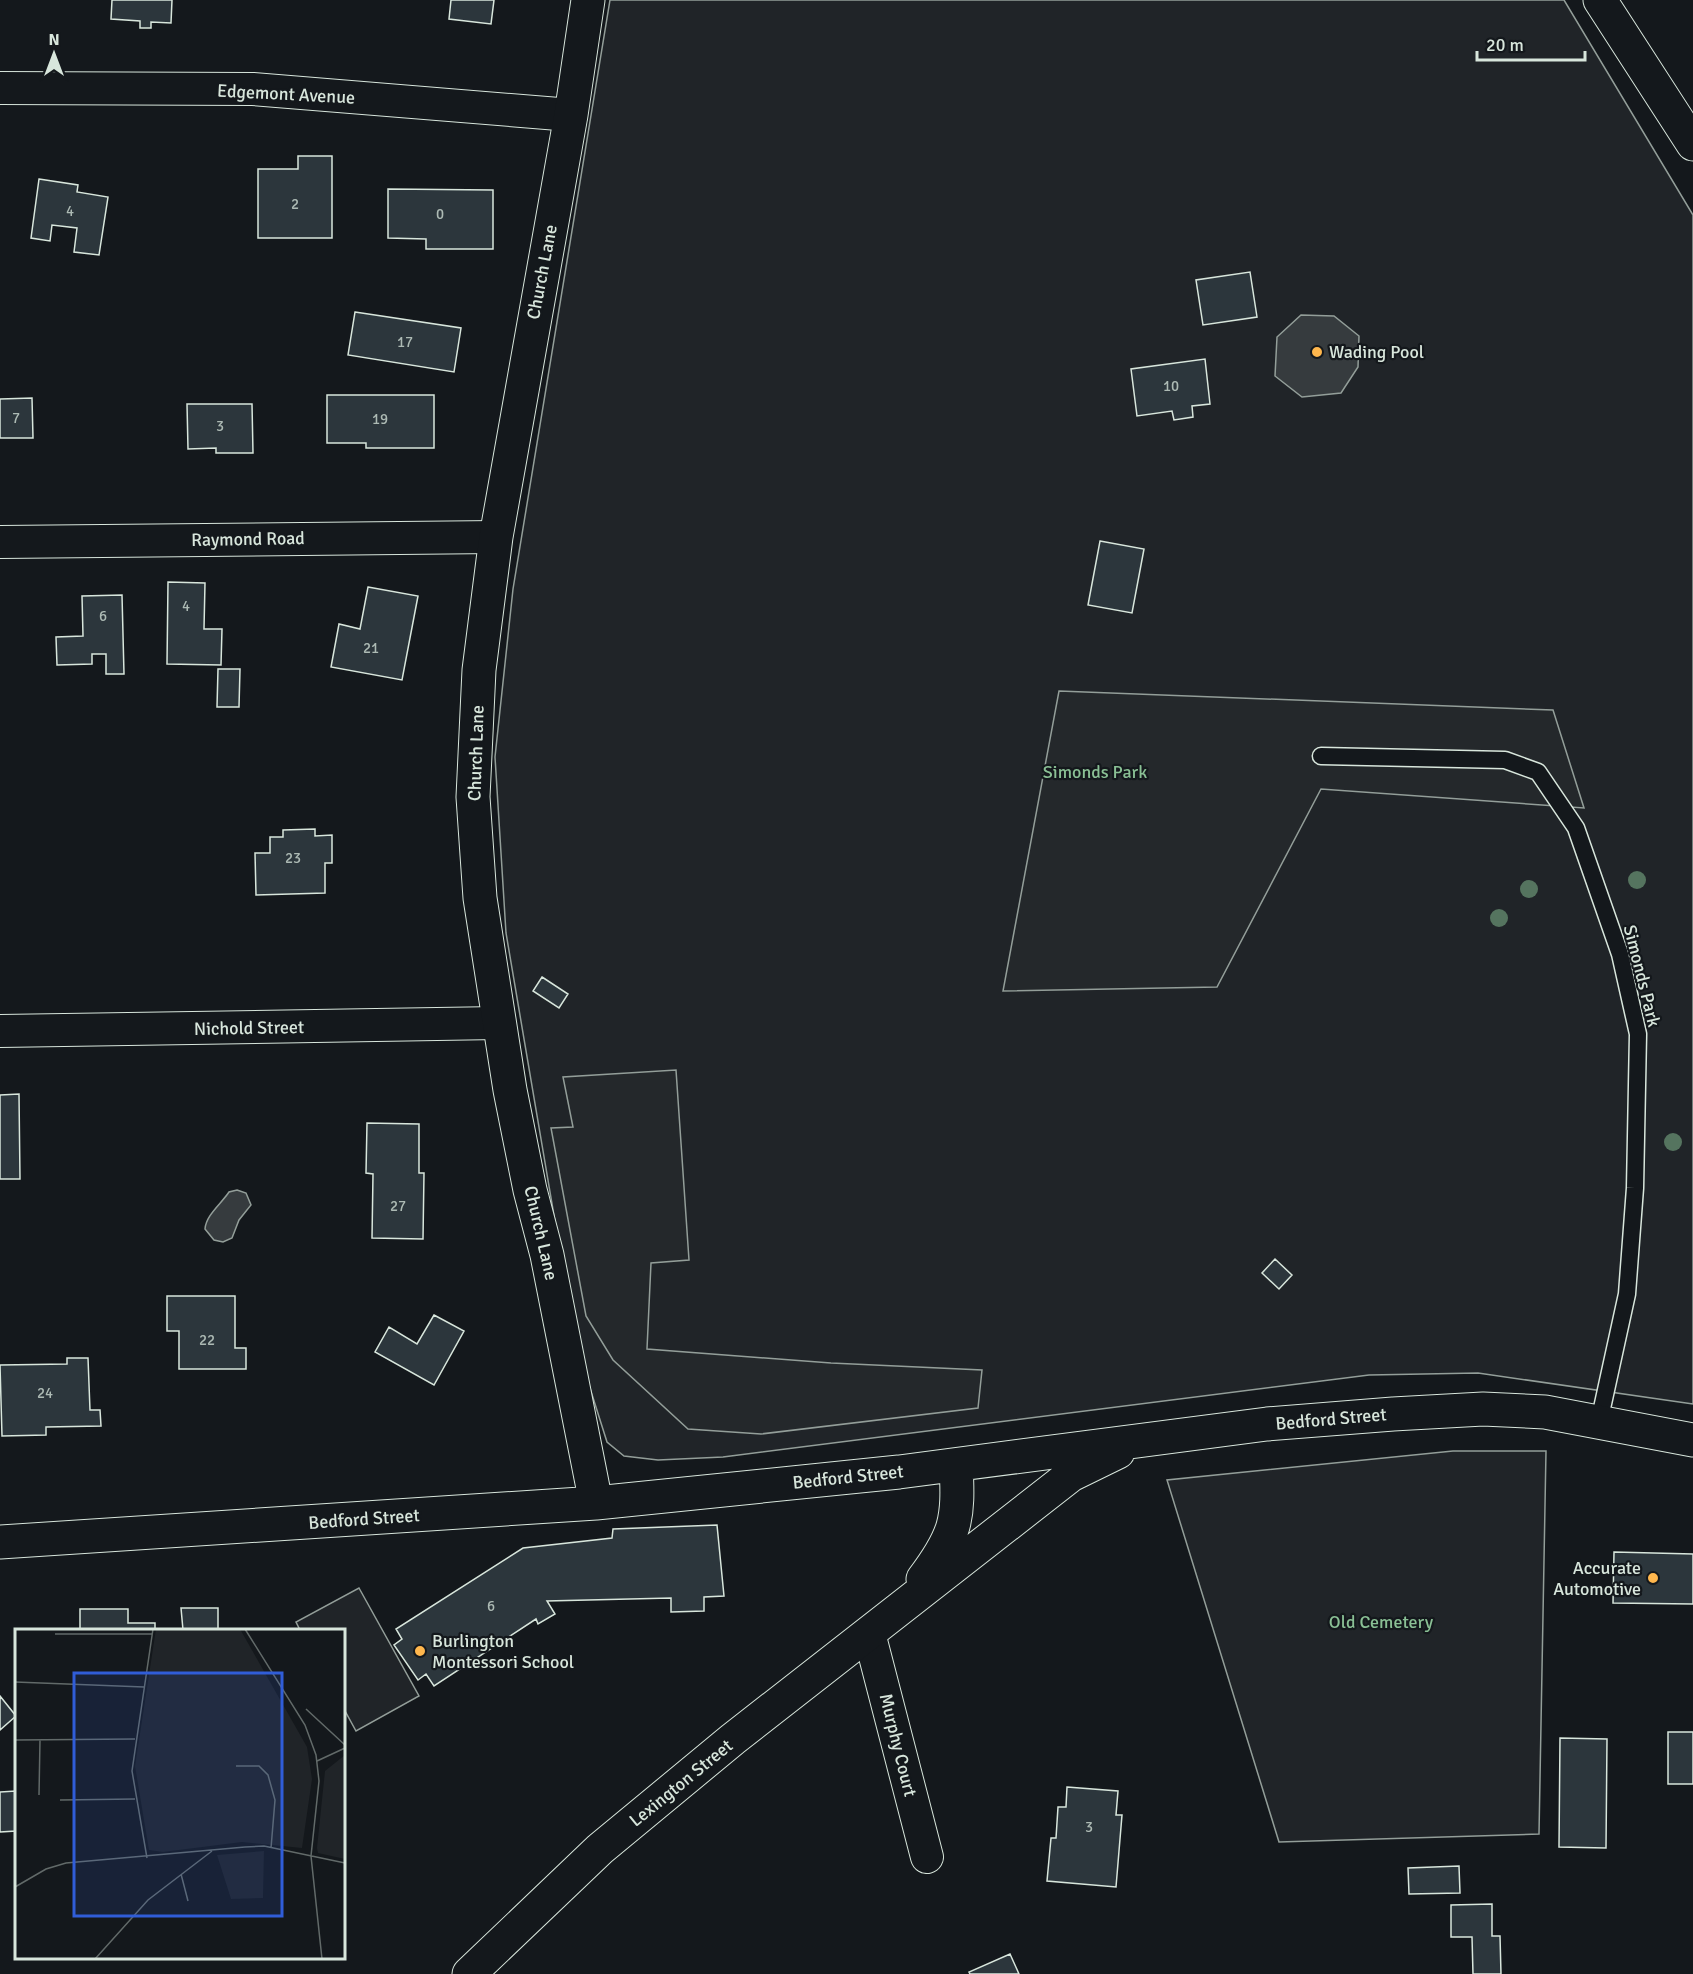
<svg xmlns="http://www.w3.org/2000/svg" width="1693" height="1974" viewBox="0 0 1693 1974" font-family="Signika,sans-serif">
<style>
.green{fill:#202428;stroke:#939e99;stroke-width:1.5}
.parking{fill:#24282b;stroke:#939e99;stroke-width:1.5}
.water{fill:#363b3e;stroke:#939e99;stroke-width:1.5}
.building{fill:#2c363c;stroke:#d8e6dc;stroke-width:1.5}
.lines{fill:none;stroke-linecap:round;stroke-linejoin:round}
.lane-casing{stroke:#d8e6dc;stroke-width:19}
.street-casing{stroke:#d8e6dc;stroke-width:34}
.secondary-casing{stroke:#d8e6dc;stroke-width:35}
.primary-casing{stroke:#d8e6dc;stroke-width:35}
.lane{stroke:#14181c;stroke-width:16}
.street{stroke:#14181c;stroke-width:32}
.secondary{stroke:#14181c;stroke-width:33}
.primary{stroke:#14181c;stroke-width:33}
.tree{fill:#55745f}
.poi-dot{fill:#ffb74d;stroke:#14181c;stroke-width:2}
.labels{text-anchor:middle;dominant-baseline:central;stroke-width:4.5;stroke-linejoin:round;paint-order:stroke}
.number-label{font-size:15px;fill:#adbab4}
.street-label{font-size:18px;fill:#d8e6dc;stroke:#14181c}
.poi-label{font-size:18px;fill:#d8e6dc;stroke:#14181c;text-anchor:start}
.park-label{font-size:18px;fill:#8ac095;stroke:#14181c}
.inset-road{fill:none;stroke:#626a69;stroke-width:1.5}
.view{fill:#305dd8;fill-opacity:0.15;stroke:#305dd8;stroke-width:3}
.inset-edge{fill:none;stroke:#d8e6dc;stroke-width:3}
</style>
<rect width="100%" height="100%" fill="#14181c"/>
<path class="green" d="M610 0H1564L1693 215V1404L1478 1373 1369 1375 723 1457 658 1460 624 1456 607 1442 583 1366 567 1292 506 933 495 757 513 589Z
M1453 1451H1546L1539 1834 1279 1842 1167 1480Z
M359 1588 419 1696 356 1731 344 1709V1630H300L296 1622Z"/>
<path class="parking" d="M1059 691 1553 710 1584 808 1321 789 1217 987 1003 991Z
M676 1070 689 1260 651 1263 647 1349 831 1363 982 1370 978 1408 761 1434 688 1429 613 1360 586 1316 551 1128 573 1127 563 1077Z"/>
<path class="water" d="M1301 315 1334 316 1359 336 1358 367 1341 393 1302 397 1275 376 1277 337Z
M237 1190 246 1193 251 1205 239 1220 232 1238 223 1242 214 1240 205 1229C206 1215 221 1204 229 1192Z"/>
<path class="building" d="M112 0H172L171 23 151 22V28H140V21L111 19Z
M451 0H494L491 24 449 19Z
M298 156H332V238H258V169H298Z
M39 179 78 185 77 192 108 197 99 255 74 252 77 228 52 225 50 241 31 238Z
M388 189 493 190V249H426V239L388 238Z
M1250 272 1257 317 1203 325 1196 280Z
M355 312 461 328 454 372 348 355Z
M1205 359 1210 404 1192 406 1193 417 1174 420 1172 411 1137 416 1131 369Z
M327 395H434V448H366V443H327Z
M32 398 33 438H0V399Z
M187 404H252L253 453H216V448L188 449Z
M1100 541 1144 549 1132 613 1088 605Z
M168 582 205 583 204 629H222L221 665 167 664Z
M368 587 418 596 402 680 331 667 339 624 360 629Z
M122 595 124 674H106V654H92V664L57 665 56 637 83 636 82 596Z
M218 669H240L239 707H217Z
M315 829V836L332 835V863H325V893L256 895 255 853H270V837H283V830Z
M542 977 568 994 559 1008 533 991Z
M19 1094 20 1179H0V1095Z
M367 1123 419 1124V1173H424L423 1239 372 1238 373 1174 366 1173Z
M1275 1259 1292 1275 1279 1289 1262 1273Z
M167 1296H235V1348H246V1369H179V1331H167Z
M434 1315 464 1331 434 1385 375 1352 389 1327 417 1344Z
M67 1358H88L90 1410H100L101 1426 46 1427V1435L2 1436 0 1365 67 1364Z
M717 1525 724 1596 704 1597V1611L671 1612V1598L547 1601 555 1614 538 1624 536 1619 434 1686 426 1674 418 1680 394 1645 402 1639 396 1629 523 1548 612 1538 613 1529Z
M1614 1552 1693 1554V1604L1613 1603Z
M181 1608H218V1630H183Z
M80 1609H128V1623H155V1630H80Z
M0 1696 16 1716 0 1730Z
M1668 1732H1693V1784H1668Z
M1560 1738 1607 1739 1606 1848 1559 1847Z
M1067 1787 1118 1791 1116 1815H1122L1116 1887 1047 1881 1051 1838H1056L1058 1807H1066Z
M16 1791V1831L0 1832V1792Z
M1459 1866 1460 1893 1409 1894 1408 1868Z
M1492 1904V1936H1500L1501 1974H1473L1472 1937H1451V1905Z
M1010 1954 1019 1974H970L969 1972Z"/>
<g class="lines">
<g class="lane-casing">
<path id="lane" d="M1321 756 1505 760 1538 772 1576 828 1620 954 1638 1034 1635 1188 1627 1294 1599 1422"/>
</g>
<g class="street-casing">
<path id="street" d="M0 88 253 89 571 115
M0 542 496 537
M0 1031 498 1023
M869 1633 927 1857"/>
</g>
<g class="secondary-casing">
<path id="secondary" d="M588 0 571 115 496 537 479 670 473 797 480 898 510 1090 530 1190 547 1255 596 1503
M0 1542 596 1503 899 1472 1267 1424 1393 1414 1483 1409 1545 1412 1693 1440
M923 1579C956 1535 959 1520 956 1465
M469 1974 600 1849 733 1739 1071 1475 1118 1452"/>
</g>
<g class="primary-casing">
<path id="primary" d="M1600 0 1693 144"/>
</g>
<use href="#lane" class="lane"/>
<use href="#street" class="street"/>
<use href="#secondary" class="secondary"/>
<use href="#primary" class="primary"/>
</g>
<g class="tree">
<circle cx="1637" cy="880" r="9"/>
<circle cx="1529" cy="889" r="9"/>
<circle cx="1499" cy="918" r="9"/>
<circle cx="1673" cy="1142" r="9"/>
</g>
<g class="poi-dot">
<circle cx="1317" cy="352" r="6"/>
<circle cx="1653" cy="1578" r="6"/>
<circle cx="420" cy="1651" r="6"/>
</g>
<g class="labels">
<g class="number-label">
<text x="295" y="204">2</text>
<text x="70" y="211">4</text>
<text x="440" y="214">0</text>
<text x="405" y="342">17</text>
<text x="1171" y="386">10</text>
<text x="16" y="418">7</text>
<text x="380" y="419">19</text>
<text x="220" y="426">3</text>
<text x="186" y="606">4</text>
<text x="103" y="616">6</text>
<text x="371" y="648">21</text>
<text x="293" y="858">23</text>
<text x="398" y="1206">27</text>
<text x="207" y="1340">22</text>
<text x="45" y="1393">24</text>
<text x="491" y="1606">6</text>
<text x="1089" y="1827">3</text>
</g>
<g class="street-label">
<text transform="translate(286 94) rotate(3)">Edgemont Avenue</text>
<text transform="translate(542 272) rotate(-79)">Church Lane</text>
<text transform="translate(248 539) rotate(-1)">Raymond Road</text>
<text transform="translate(476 753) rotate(-88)">Church Lane</text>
<text transform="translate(1642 976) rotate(76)">Simonds Park</text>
<text transform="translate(249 1028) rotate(-1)">Nichold Street</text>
<text transform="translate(541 1233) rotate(77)">Church Lane</text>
<text transform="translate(1331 1419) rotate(-5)">Bedford Street</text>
<text transform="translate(848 1477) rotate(-6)">Bedford Street</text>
<text transform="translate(364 1519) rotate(-4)">Bedford Street</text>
<text transform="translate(898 1745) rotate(76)">Murphy Court</text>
<text transform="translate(681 1783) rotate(-39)">Lexington Street</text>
</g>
<g class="poi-label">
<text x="1329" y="352">Wading Pool</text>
<text x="1641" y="1568" text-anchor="end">Accurate<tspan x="1641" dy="21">Automotive</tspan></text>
<text x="432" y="1641">Burlington<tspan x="432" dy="21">Montessori School</tspan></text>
</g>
<g class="park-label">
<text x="1095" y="772">Simonds Park</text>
<text x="1381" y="1622">Old Cemetery</text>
</g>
</g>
<g transform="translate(15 1629)">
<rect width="330" height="330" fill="#14181c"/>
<path d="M141 0H225L292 118 297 150 287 219 227 213 148 223 134 221 120 137ZM330 126V230L303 224 302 219 310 142ZM249 222 248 269 216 270 202 226Z" fill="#202428"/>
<path class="inset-road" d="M230 0 290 96 301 126 304 152 296 227 307 330M40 5H137M0 53 129 58M291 80 330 116M0 111 120 110M302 132 330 119M221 137H244L253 146 260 171 256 219M24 166 25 111M45 171 120 170M132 229 117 142 138 0M166 245 173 272M0 258 31 240 51 234 230 218 249 217 330 234M80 330 133 271 197 222"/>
<path class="view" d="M59 44H267V287H59Z"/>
<rect width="330" height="330" class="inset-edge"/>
</g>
<g transform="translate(54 54)" stroke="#14181c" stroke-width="4.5" paint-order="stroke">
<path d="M0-4.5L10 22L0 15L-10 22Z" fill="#d8e6dc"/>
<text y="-9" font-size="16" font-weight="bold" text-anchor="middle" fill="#d8e6dc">N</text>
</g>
<path d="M1477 51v9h108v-9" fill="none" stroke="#d8e6dc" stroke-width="3"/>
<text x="1486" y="51" font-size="18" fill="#d8e6dc" stroke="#14181c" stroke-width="4.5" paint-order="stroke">20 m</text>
</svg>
